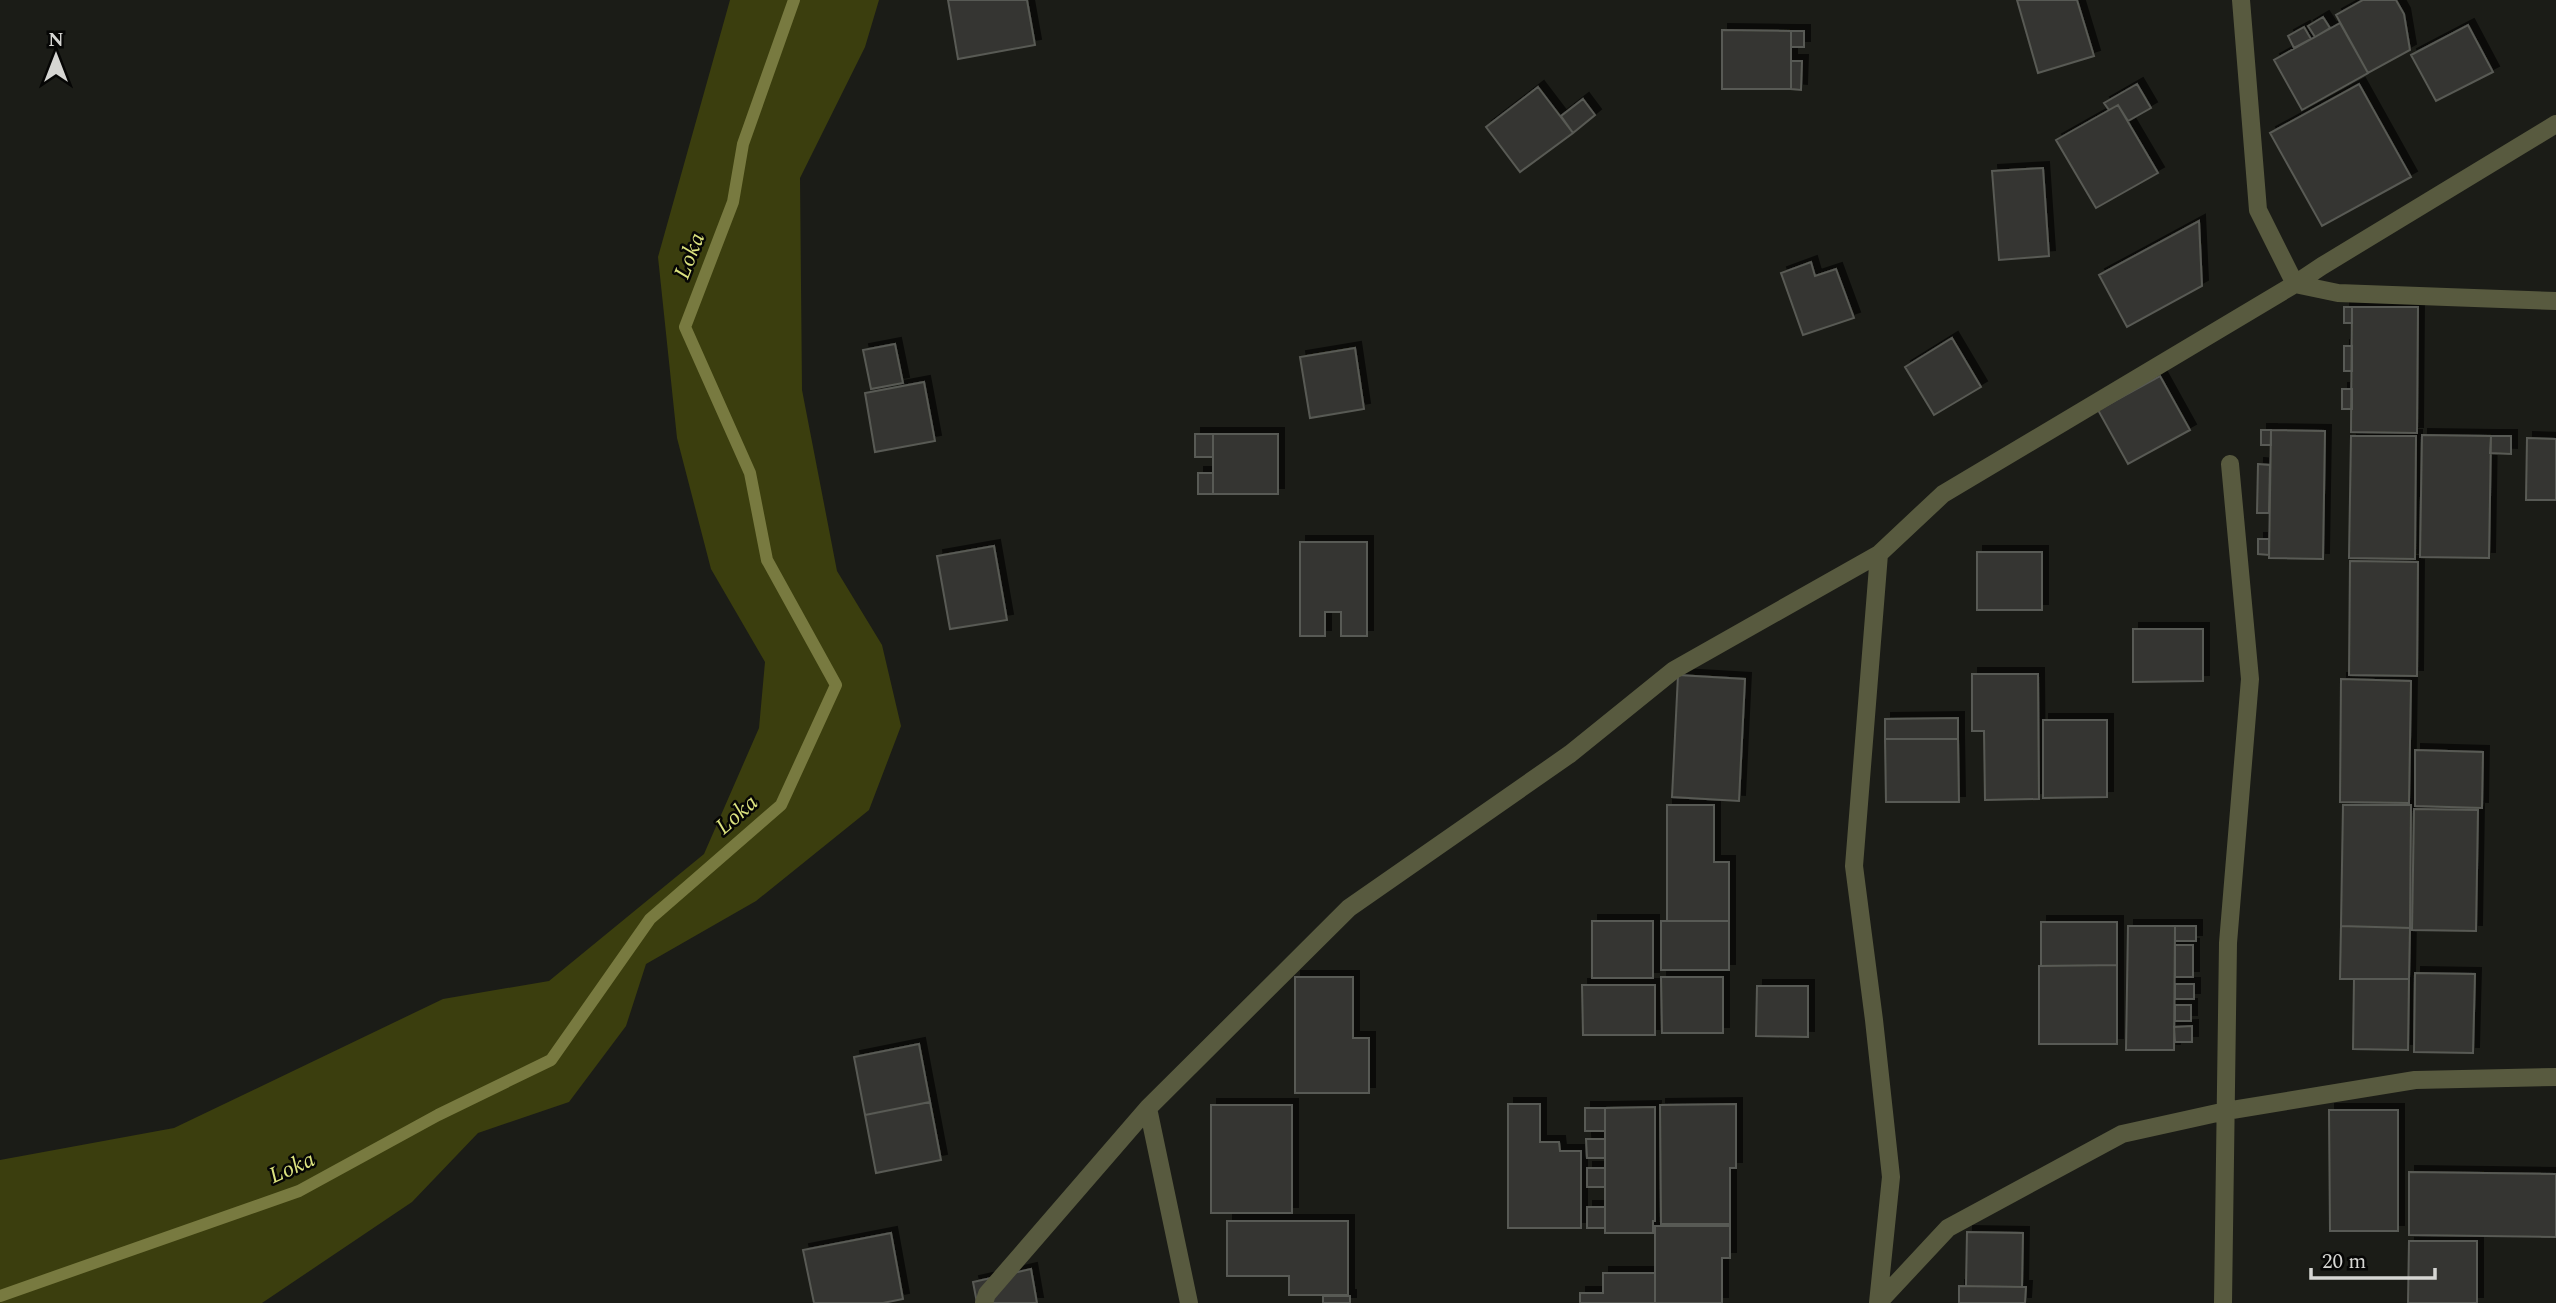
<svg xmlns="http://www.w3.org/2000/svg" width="2556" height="1303" viewBox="0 0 2556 1303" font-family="Spectral,serif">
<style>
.green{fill:#3b3e0e}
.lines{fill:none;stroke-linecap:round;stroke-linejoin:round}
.stream{stroke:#787a40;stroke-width:12}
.building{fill:#353631;stroke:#595a54;stroke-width:2;filter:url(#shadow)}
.minor{stroke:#585a3f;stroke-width:18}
.labels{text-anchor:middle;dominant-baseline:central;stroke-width:5;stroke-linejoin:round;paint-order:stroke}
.water-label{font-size:23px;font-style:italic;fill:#dce37f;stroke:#060605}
</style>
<defs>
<filter id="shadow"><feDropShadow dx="6" dy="-6" stdDeviation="0" flood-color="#0009"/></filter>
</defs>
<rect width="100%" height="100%" fill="#1b1c17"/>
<path class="green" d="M730 0H879L865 47 800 178 802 390 837 571 882 645 901 726 869 810 756 901 646 964 626 1026 569 1102 478 1133 412 1202 262 1303H0V1160L174 1128 443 999 549 981 704 854 759 728 765 662 711 569 677 438 658 257Z"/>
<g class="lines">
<path class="stream" d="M0 1296 299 1191 438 1115 551 1060 650 919 781 805 836 685 767 560 750 473 685 327 733 202 743 144 794 0"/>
</g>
<path class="building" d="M948 0H1027L1035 45 958 59Z
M2017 0H2077L2094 56 2038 73Z
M2363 0H2396L2404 14 2410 50 2368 73 2336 15Z
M2323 17 2330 28 2315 37 2308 26Z
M2340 23 2368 73 2302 110 2274 60Z
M2468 25 2493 72 2436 101 2411 55Z
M2304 27 2311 39 2294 48 2288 36Z
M1722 30 1791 31V89H1722Z
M1791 31H1804V47H1791Z
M1791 61H1802L1801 90 1791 89Z
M2137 84 2151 108 2128 121 2118 105 2109 110 2104 103Z
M2359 84 2411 177 2322 226 2270 133Z
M1538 87 1573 133 1520 172 1486 127Z
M1583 99 1595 115 1573 133 1561 116Z
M2118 105 2158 173 2096 208 2056 140Z
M2043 168 2049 256 1999 260 1992 171Z
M2199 221 2202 286 2127 327 2099 275Z
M1811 262 1815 276 1836 269 1854 318 1803 335 1781 273Z
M2344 307H2352V323H2344Z
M2352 307H2418L2417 433 2351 432Z
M1952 338 1981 387 1934 415 1905 367Z
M895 344 903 383 871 389 863 350Z
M2344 346H2352V371H2344Z
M1355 348 1364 409 1310 418 1300 357Z
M2160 376 2190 430 2128 464 2098 410Z
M924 382 935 441 875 452 865 393Z
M2342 389H2352V409H2342Z
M2261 430H2271V445H2261Z
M2271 430 2325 431 2323 559 2269 558Z
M1195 434H1213V457H1195Z
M1213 434H1278V494H1213Z
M2422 435 2491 436 2489 558 2420 557Z
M2351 436H2416L2415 559 2349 558Z
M2491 436H2511V454L2490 453Z
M2527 438 2556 439V500H2526Z
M2258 464 2270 465 2269 513H2257Z
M1198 473H1213V494H1198Z
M2258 539H2269V555L2258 554Z
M1300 542H1367V636H1341V612H1325V636H1300Z
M994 546 1007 620 950 629 937 556Z
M1977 552H2042V610H1977Z
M2350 561 2418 562 2417 676 2349 675Z
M2133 629H2203V681L2133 682Z
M1972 674H2038L2039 799 1985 800 1984 731H1972Z
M1678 675 1745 679 1739 801 1672 797Z
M2341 679 2411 681 2409 803 2340 802Z
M1958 718V739H1885V719Z
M2043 720H2107V797L2043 798Z
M1885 739H1958L1959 802H1886Z
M2415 750 2483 752 2482 808 2415 806Z
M1667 805H1714V862H1729V921H1667Z
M2343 805H2411L2410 928 2341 926Z
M2414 809 2478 810 2476 931 2412 930Z
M1592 921H1653V978H1592Z
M1661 921H1729V970H1661Z
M2041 922H2117V965L2041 966Z
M2128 926H2175L2174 1050H2126Z
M2175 926H2196V941H2175Z
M2341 926 2410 928 2409 979H2340Z
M2175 945H2193V977H2175Z
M2117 965V1044H2039V966Z
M2415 973 2475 974 2473 1053 2414 1052Z
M1295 977H1353V1038H1369V1093H1295Z
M1661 977H1723V1033H1662Z
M2354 979H2409L2408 1050 2353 1049Z
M2175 984H2194V999H2175Z
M1582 985H1655V1035H1583Z
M1757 986H1808V1037L1756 1036Z
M2175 1005H2191V1021H2175Z
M2192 1026V1042H2175L2174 1027Z
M919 1044 930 1102 865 1115 854 1057Z
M930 1102 941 1160 876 1173 865 1115Z
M1508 1104H1540V1142H1559L1560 1151H1581V1228H1508Z
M1736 1104V1168H1730V1224H1661L1660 1105Z
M1211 1105H1292V1213H1211Z
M1655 1107V1221H1653V1233H1605V1108Z
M1585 1108H1605V1131H1585Z
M2329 1110H2398V1231H2330Z
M1586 1139H1605V1158H1587Z
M1587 1168H1605V1187H1587Z
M2409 1172 2556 1174V1237L2409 1235Z
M1587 1207H1605V1228H1587Z
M1227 1221H1348V1295H1289V1276H1227Z
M1655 1226H1730V1258H1722V1303H1655Z
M1967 1232 2023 1233 2022 1287 1966 1286Z
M891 1233 903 1299 883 1303H814L803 1250Z
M2409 1241H2477V1303H2408Z
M1031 1269 1037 1303H977L973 1282Z
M1603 1273H1655V1303H1580V1293H1603Z
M1959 1286 2026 1287 2025 1303H1959Z
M1323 1296H1350V1303H1323Z"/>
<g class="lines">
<path class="minor" d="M2241 0 2258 210 2295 284 2338 293 2556 301
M1148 1108 1189 1303
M984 1303 987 1294 1148 1108 1349 908 1570 754 1674 670 1879 554
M1878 1303 1891 1177 1874 1020 1854 866 1879 554 1943 494 2295 284 2322 266 2556 124
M1878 1303 1948 1228 2122 1134 2226 1111 2415 1080 2556 1077
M2223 1303 2228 943 2250 679 2230 464"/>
</g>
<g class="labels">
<g class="water-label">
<text transform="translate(690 256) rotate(-69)">Loka</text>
<text transform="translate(737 815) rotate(-41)">Loka</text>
<text transform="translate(292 1168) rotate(-24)">Loka</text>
</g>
</g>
<g transform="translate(56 56)" stroke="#060605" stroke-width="5" paint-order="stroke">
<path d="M0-5L12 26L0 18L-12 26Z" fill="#d6d6d3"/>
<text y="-10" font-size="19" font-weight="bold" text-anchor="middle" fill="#d6d6d3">N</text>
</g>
<path d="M2311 1268v10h124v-10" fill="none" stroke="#d6d6d3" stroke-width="3.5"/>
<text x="2322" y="1268" font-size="21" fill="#d6d6d3" stroke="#060605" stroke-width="5" paint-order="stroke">20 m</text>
</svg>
